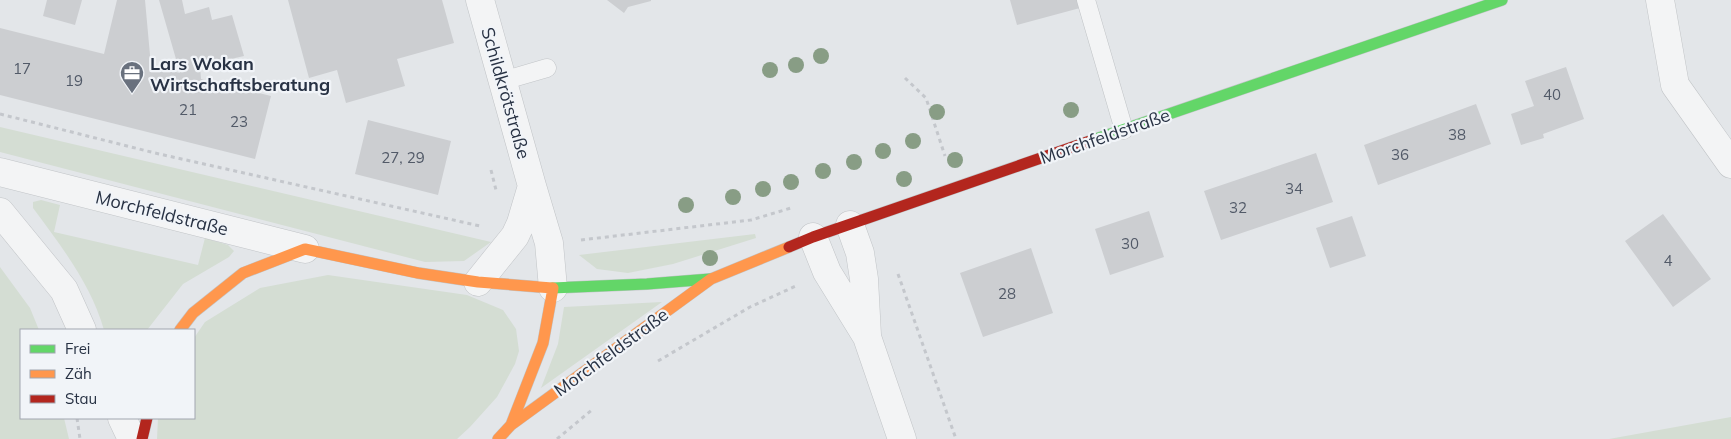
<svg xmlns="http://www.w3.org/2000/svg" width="1731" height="439" viewBox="0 0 1731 439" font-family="Mulish,sans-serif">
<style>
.green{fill:#d4ddd3}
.building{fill:#ccced1}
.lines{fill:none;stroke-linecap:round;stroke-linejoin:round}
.lane-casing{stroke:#c1c4c7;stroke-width:19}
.street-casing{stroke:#c1c4c7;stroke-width:29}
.fast-casing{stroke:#c1c4c7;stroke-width:12}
.slow-casing{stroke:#c1c4c7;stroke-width:12}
.jam-casing{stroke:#c1c4c7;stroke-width:12}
.path{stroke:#c4c7cc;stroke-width:3;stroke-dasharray:4 4;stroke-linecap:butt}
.lane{stroke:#f3f4f5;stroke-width:18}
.street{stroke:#f3f4f5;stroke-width:28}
.fast{stroke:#63d668;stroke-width:11}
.slow{stroke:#ff974d;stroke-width:11}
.jam{stroke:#b3261e;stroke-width:11}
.tree{fill:#889d85}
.labels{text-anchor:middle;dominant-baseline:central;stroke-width:4.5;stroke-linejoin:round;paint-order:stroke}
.number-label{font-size:15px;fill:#525a68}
.poi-label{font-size:18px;font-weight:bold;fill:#283244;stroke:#f1f4f8;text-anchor:start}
.street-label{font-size:18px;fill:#283244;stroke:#f1f4f8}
</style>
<rect width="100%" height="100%" fill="#e3e6e9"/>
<path class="green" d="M0 127 491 242 464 261 425 262 0 152Z
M41 200 60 205 54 232 198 265 205 238 228 245 234 251 229 257 183 284 147 330H104C91 284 61 246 33 208V202Z
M755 234 756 238 673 264 628 273 597 269 579 255Z
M0 267 30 308 39 330H21V418H64L69 439H0Z
M328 275 467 295 503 310 516 329 519 351 515 364 497 397 470 427 457 439H157L158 418H194V338L205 322 260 288Z
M662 302 541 388 558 344 564 307Z
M1731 417V439H1609Z"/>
<path class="building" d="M47 0H82L75 25 43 16Z
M117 0H145L151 66 180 73 159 0H182L185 14 209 7 212 20 232 15 244 56 200 66 201 79 271 96 255 159 0 95V28L104 54Z
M288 0H442L454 43 397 59 405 86 346 103 337 70 309 78Z
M607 0H651V1L628 7 624 13Z
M1010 0H1078L1080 8 1017 25Z
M1566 67 1584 119 1543 134 1544 138 1521 145 1511 114 1534 106 1525 81Z
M1476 104 1491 144 1378 185 1364 145Z
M368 120 451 141 438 195 355 174Z
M1316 153 1333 202 1221 240 1204 191Z
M1149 211 1164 257 1110 275 1095 229Z
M1663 214 1711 279 1673 307 1625 241Z
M1352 216 1366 256 1330 268 1316 228Z
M1031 248 1053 313 983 337 960 273Z"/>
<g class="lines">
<g class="lane-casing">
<path id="lane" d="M1086 0 1124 130
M502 81 547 68"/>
</g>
<g class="street-casing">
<path id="street" d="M480 0 532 186 549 243 553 288
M1660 0 1675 85 1731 164
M0 172 305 249
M0 212 64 290 82 330
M850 225 860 253 864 279 867 335
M813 237 827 272 867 337 902 439
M478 282 515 236 521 223 532 186
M122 418 132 439"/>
</g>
<g class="fast-casing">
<path id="fast" d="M1090 141 1502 0
M552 288 647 284 710 279"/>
</g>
<g class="slow-casing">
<path id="slow" d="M180 330 193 313 243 273 305 249 418 273 478 282 552 288
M511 425 543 343 553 288
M498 439 511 425 711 279 789 247"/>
</g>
<g class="jam-casing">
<path id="jam" d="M789 247 813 237 1090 141
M142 439 147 418"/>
</g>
<path class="path" d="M905 78 926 98 945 156
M0 114 155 153 480 226
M491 170 496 190
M581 240 751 220 791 208
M898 274 956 439
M658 361 750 307 798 285
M77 418 80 439
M557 439 593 409"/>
<use href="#lane" class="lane"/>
<use href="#street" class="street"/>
<use href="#fast" class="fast"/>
<use href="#slow" class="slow"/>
<use href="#jam" class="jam"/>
</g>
<g class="tree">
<circle cx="821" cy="56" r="8"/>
<circle cx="796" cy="65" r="8"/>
<circle cx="770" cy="70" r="8"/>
<circle cx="1071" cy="110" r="8"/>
<circle cx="937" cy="112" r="8"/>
<circle cx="913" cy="141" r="8"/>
<circle cx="883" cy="151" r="8"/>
<circle cx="955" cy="160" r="8"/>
<circle cx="854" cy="162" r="8"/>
<circle cx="823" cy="171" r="8"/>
<circle cx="904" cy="179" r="8"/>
<circle cx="791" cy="182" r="8"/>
<circle cx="763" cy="189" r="8"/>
<circle cx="733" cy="197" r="8"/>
<circle cx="686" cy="205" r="8"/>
<circle cx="710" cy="258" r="8"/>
</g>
<defs>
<g id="office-pin" transform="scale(1.25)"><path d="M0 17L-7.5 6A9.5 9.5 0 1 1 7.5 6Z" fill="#69717e" stroke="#f1f4f8"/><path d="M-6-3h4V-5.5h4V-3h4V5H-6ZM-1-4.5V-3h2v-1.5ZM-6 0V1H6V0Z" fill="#fff"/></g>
</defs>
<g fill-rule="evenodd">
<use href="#office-pin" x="132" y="73"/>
</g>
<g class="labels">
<g class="number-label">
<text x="22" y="68">17</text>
<text x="74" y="80">19</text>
<text x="1552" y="94">40</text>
<text x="188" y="109">21</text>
<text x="239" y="121">23</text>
<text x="1457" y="134">38</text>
<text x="1400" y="154">36</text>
<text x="403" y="157">27, 29</text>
<text x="1294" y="188">34</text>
<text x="1238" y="207">32</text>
<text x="1130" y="243">30</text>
<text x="1668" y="260">4</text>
<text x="1007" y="293">28</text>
</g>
<g class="poi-label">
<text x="150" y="63">Lars Wokan<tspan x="150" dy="21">Wirtschaftsberatung</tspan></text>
</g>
<g class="street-label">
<text transform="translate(506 93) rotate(74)">Schildkrötstraße</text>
<text transform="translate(1105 136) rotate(-19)">Morchfeldstraße</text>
<text transform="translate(162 213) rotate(14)">Morchfeldstraße</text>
<text transform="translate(611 352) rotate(-36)">Morchfeldstraße</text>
</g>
</g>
<rect x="20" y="329" width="175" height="90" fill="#f1f4f8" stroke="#a1a6b0"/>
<rect x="30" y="345" width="25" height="8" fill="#63d668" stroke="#a1a6b0"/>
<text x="65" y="354" font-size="15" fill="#283244">Frei</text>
<rect x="30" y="370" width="25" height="8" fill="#ff974d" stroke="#a1a6b0"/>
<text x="65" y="379" font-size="15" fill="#283244">Zäh</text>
<rect x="30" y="395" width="25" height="8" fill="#b3261e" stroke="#a1a6b0"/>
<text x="65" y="404" font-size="15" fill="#283244">Stau</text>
</svg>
